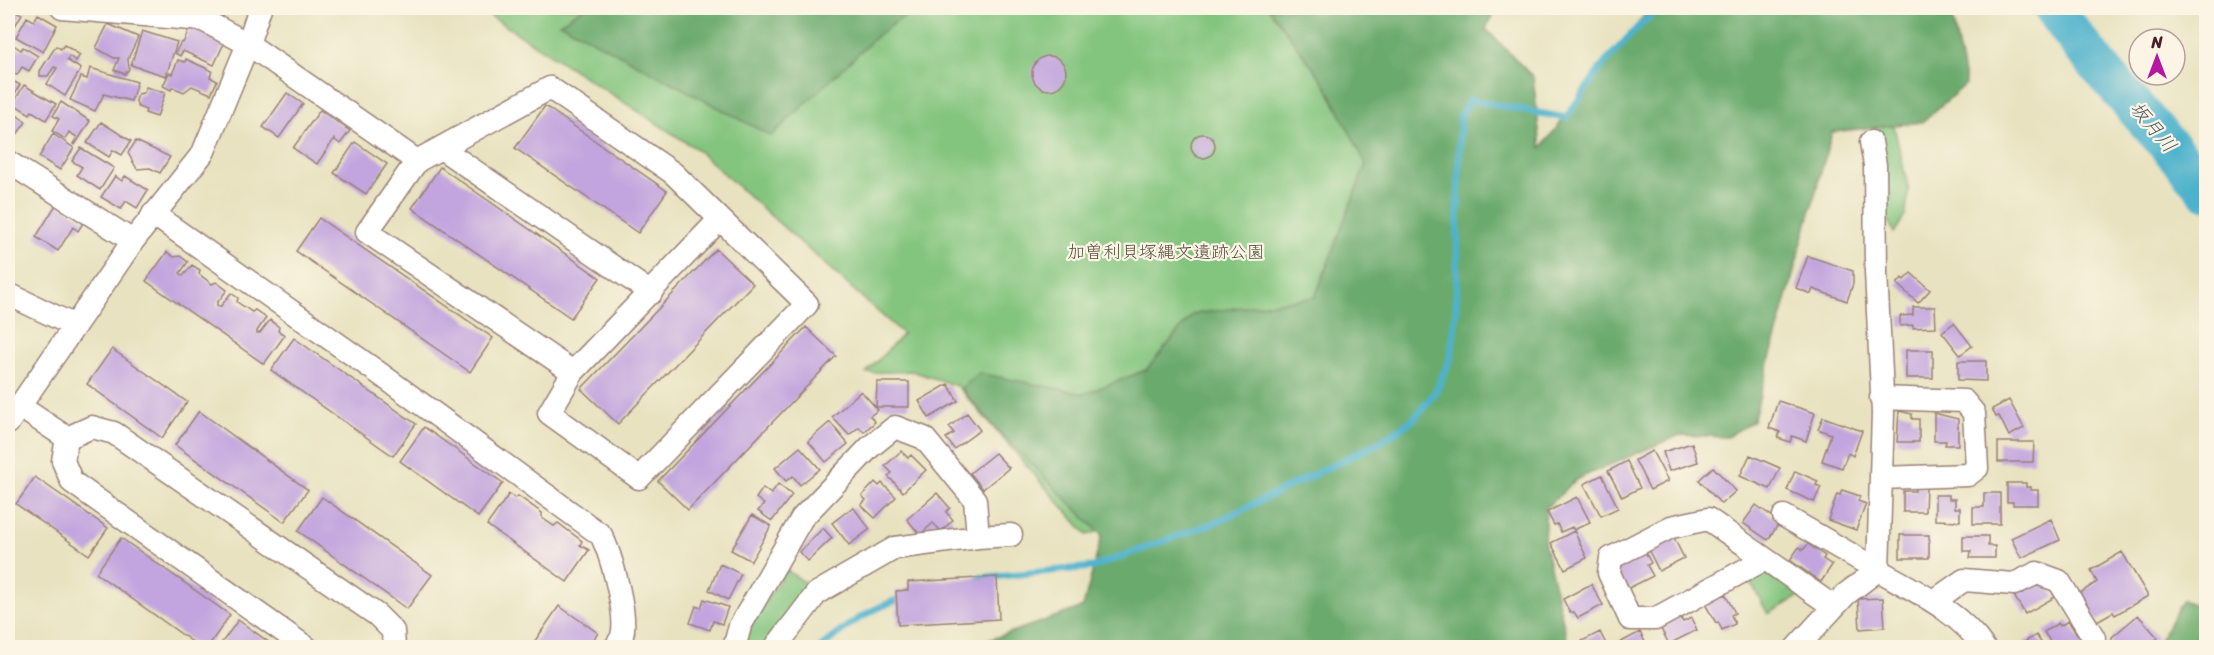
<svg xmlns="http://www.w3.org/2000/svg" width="2214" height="655" viewBox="0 0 2214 655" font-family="Sriracha,'Klee One',sans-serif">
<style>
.green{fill:#83c57e;stroke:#667254;stroke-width:1.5}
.forest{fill:#6aaa6d;stroke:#5a644c;stroke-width:1.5}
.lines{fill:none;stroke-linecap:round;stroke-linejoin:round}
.stream{stroke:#4db2cc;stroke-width:7}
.river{stroke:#4db2cc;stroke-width:40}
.building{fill:#c2a5de}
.minor-casing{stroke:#998076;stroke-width:25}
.minor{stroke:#fff;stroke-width:22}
.labels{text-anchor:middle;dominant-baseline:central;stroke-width:4.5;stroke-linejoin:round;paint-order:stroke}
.park-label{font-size:18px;fill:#5b5144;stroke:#fcf5e5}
.water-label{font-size:20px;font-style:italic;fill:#4b5a6b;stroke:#fcf5e5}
</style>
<rect width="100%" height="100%" fill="#fcf5e5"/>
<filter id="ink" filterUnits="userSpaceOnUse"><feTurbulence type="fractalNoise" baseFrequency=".0167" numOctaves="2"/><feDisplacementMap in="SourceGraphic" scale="12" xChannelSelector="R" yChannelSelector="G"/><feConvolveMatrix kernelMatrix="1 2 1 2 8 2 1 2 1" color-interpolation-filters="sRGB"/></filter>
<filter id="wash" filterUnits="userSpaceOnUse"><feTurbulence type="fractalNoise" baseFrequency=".008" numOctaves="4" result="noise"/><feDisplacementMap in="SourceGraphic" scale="24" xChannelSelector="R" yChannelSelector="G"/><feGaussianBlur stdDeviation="1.35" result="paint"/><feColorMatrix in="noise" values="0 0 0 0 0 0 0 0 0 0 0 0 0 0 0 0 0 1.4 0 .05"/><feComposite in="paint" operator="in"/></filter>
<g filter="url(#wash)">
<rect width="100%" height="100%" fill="#e8e2c0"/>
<path class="green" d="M478 8H1495L1276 476 1087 535 957 386 912 371 866 373 903 334 695 148Z
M1892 118 1909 191 1905 216 1894 233 1884 211 1883 159 1872 123Z
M1769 569 1807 592 1768 614 1748 577Z
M786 570 809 585 782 632 770 647 743 648 751 624Z"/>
<path class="forest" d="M583 8H917L879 34 771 136 560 23Z
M1267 8H1496L1486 29 1533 77 1541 148 1650 8H1948L1951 12 1966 84 1922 122 1832 132 1753 421 1727 437 1680 435 1577 479 1546 508 1544 541 1569 647H969L1083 607 1102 535 993 426 961 388 979 373 1084 394 1146 370 1193 314 1315 297 1366 164 1325 84 1270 10Z
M2183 600 2206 610V647H2155Z"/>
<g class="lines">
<path class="stream" d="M979 578 1093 567 1219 521 1380 442 1414 419 1436 391 1451 357 1456 310 1460 115 1470 100 1566 118 1603 65 1636 29 1659 8
M820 648C850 623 868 610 905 597"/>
<path class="river" d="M2054 8C2097 72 2158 129 2206 190"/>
</g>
<g id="blocks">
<path class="building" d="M8 8 22 14 15 26 8 22Z
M208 8H226L223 17 206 11Z
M38 14 57 25 43 52 16 37 27 17 34 21Z
M108 24 138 37 128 59 129 69 125 74 114 70 119 58H114L96 48Z
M195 27 225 41 214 65 183 51 180 56 175 53 181 42 183 43 190 28Z
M142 31 177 42 166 76 131 65Z
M12 44 21 50 23 47 38 56 29 71 22 67 17 75 8 70V51Z
M64 45 80 55 76 61 69 56 67 60 81 69 65 96 47 84 57 68 54 67 48 76H40V71L56 46 61 49Z
M1032 73a17 17 0 1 1 34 0a17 17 0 1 1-34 0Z
M186 59 212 71 210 77 217 81 211 94 192 86 184 92 172 87 171 90 163 86 169 73 172 74 178 60 185 62Z
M90 68 137 82 131 101 104 94 95 111 70 100 81 77 87 79Z
M8 78 20 85 8 105Z
M24 85 56 104 46 120 32 111 30 114 15 105 16 102 15 100Z
M146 87 165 93 157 117 145 113 146 110 138 107 136 101 138 94 143 93Z
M287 93 303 104 279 138 263 127Z
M61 102 90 121 75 145 73 144 77 137 69 132 65 139 52 131 59 119 53 116Z
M545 106 667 191 638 233 515 148Z
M10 110 26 122 8 147V112Z
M320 110 350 131 340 144 334 139 317 164 293 148Z
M101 122 131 141 122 155 113 150 109 157 87 143Z
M1191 146a12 12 0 1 1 24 0a12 12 0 1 1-24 0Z
M53 134 74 148 60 170 39 157Z
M136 141 170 157 160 173 150 168 137 169 128 153Z
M355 142 387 164 366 194 334 173Z
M81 148 114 168 100 190 77 175 82 167 72 161Z
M440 167 600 278 571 318 412 208Z
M115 176 122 181 125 176 148 190 137 208 126 201 121 209 101 197Z
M57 203 85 220 78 231 73 227 58 251 36 237Z
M319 218 493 338 470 372 296 251Z
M716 249 753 284 618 424 581 389Z
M167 252 174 257 180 256 188 262 180 273 183 276 192 265 200 270 199 274 212 284 216 282 227 290 217 303V306H221L231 293 238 298 237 302 252 312 255 310 266 318 257 331V333H260L270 320 279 327 278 331 285 335 264 364 146 281Z
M1808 256 1853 271V284L1847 301 1813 289 1811 294 1796 288Z
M1911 273 1930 290 1918 303 1897 284 1902 278 1904 280Z
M1913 307H1935L1936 327 1913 328V325L1900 326V316L1913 315Z
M1954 323 1972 346 1960 355 1942 332Z
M806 327 836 356 688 510 658 481Z
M294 338 416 424 393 456 271 370Z
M112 349 187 402 162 438 87 384Z
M1906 350H1933V378H1906Z
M1958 361H1986V381L1958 380Z
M877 382H909V407H876Z
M948 384 958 401 929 418 919 401Z
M861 391 878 410 870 416 875 422 864 432 859 427 849 435 832 417Z
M2009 400 2024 428 2009 436 1999 416 1996 417 1992 409Z
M1778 401 1815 413 1806 441 1792 436 1790 442 1778 438 1780 432 1769 428Z
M199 411 308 490 284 522 175 445Z
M1899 411 1912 414V419H1919V442H1897Z
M967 413 980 430 954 449 946 438 954 433 949 427Z
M1934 413 1958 419V445H1945L1946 441H1934Z
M1823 417 1862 431 1853 456 1848 453 1842 468 1822 461 1831 434 1818 429Z
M830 422 848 444 826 462 808 441Z
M424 427 503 483 478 517 400 461Z
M1998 442H2034L2033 462H1998Z
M1692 443 1698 462 1669 471 1663 452Z
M800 447 820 469 800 485 793 476 786 481 775 468Z
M901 451 908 458 911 455 926 470 903 492 888 476 892 473 885 466Z
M1652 451 1668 481 1650 490 1635 460Z
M995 453 1009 468 983 489 970 473Z
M1750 455 1780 468 1770 489 1740 476Z
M1627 461 1640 488 1622 497 1608 471Z
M1713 467 1736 491 1721 504 1699 480Z
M1795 471 1818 481 1816 485 1821 487 1814 502 1787 490Z
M1602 475 1618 508 1601 516 1584 484Z
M35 477 108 528 89 555 16 504Z
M875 482 879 486 882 483 896 497 875 518 861 505 866 500 862 496Z
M2007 483H2026V487H2031V490H2038V505H2013V502H2007Z
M778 484 792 495 772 521 758 511 764 504 756 498 763 488 771 494Z
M1915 487H1926L1925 512H1903V491H1915Z
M1842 490 1860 496 1858 501 1866 504 1856 530 1828 520 1837 494 1840 495Z
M937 493 950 508 946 512 953 520 941 531 933 523 920 535 907 519Z
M1984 493H2000V524H1973V507H1984Z
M509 494 515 498 518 496 542 513V518L554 526 558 523 582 541 580 545 589 550 567 582 487 525Z
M1935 495H1949V499H1955V508H1960V521L1935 520Z
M322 497 432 575 407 609 298 531Z
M1577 497 1590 522 1574 530 1572 527 1561 532 1557 524 1554 525 1547 512Z
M1756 505 1780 522 1768 540 1743 523Z
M853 507 870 529 849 545 832 523Z
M752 515 771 526 751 561 731 550Z
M2051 519 2060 540 2021 558 2011 538Z
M823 528 832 538 808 561 799 552Z
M1574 531 1587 558 1565 569 1551 543Z
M1672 534 1684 558 1659 571 1647 547Z
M1900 535H1929V558H1900Z
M1963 536H1988V546H1995V558H1970L1971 551H1963Z
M121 538 230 615 207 648H201L96 573Z
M1808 544 1825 556 1823 559 1832 565 1821 582 1790 560 1799 547 1803 550Z
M1643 548 1651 563 1647 565 1653 576 1627 589 1612 570Z
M2122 552 2148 596 2115 615 2113 612 2097 621 2080 593 2097 582 2091 570Z
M720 564 741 574 728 600 709 590Z
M997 577 999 619 898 625 896 591 908 590V582Z
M2038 579 2048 585 2055 597 2025 614 2013 594Z
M1591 584 1603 605 1578 618 1574 612 1570 613 1563 599Z
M1725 594 1735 613 1731 615 1735 624 1722 630 1718 622 1716 623 1705 604Z
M1883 598 1885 627 1860 629 1858 599Z
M704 599 728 607 722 624 713 621 710 630 690 623 696 606 701 608Z
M559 606 598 633 588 648H530Z
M1678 614 1683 622 1691 618 1697 630 1669 644 1661 629 1669 624 1667 620Z
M2138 615 2158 638 2146 648H2111L2112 637Z
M238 620 277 648H218Z
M2068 621 2085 645 2081 648H2054L2044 632 2058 623 2060 626Z
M1600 632 1608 648H1585L1582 641Z
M1640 632 1648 648H1610Z
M2036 635 2045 648H2021L2025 645 2023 643Z"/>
</g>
</g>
<g filter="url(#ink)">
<use href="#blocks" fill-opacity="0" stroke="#998076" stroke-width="1.5"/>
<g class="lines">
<g class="minor-casing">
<path id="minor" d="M62 8 203 20 248 44 417 161
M1871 142 1875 165 1876 272 1883 413 1878 570C1915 591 1959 611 1984 648
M441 148 651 293
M8 162 133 241
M153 214 376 371 601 535C611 554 628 615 622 636 621 640 617 644 615 648
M8 294 73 325
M573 372 367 232 417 161 550 88 673 173 807 304 639 478 549 413 573 372 719 220
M19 406 67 438
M8 423 133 241 203 153 248 44 260 8
M67 438 92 427 114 433 377 615 393 631 394 648
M67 438 63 461 72 482 307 648
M1881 478 1968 475 1977 468 1974 413 1964 401 1881 398
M1784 516 1878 570 1846 594 1796 648
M1765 559 1655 619H1630L1609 573 1611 558 1671 527 1708 519 1834 607
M1934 601 1964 580 2014 584 2037 573 2059 581 2094 638 2093 648
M734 648 740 626 802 518 870 447 895 427 924 438 975 500 978 537 1011 535
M775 648 817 593 895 548 978 537"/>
</g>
<use href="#minor" class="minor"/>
</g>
</g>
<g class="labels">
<g class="park-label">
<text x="1166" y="252">加曽利貝塚縄文遺跡公園</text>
</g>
<g class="water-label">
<text transform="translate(2153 127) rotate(50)">坂月川</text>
</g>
</g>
<rect width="2214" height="655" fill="none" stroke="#fcf5e5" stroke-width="30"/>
<g transform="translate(2157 57)"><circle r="28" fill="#fcf5e5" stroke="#b59f9b" stroke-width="1.5"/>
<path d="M0-4.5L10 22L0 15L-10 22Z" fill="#b5179e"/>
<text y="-9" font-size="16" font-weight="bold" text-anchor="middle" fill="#4a1f2b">N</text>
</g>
</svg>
